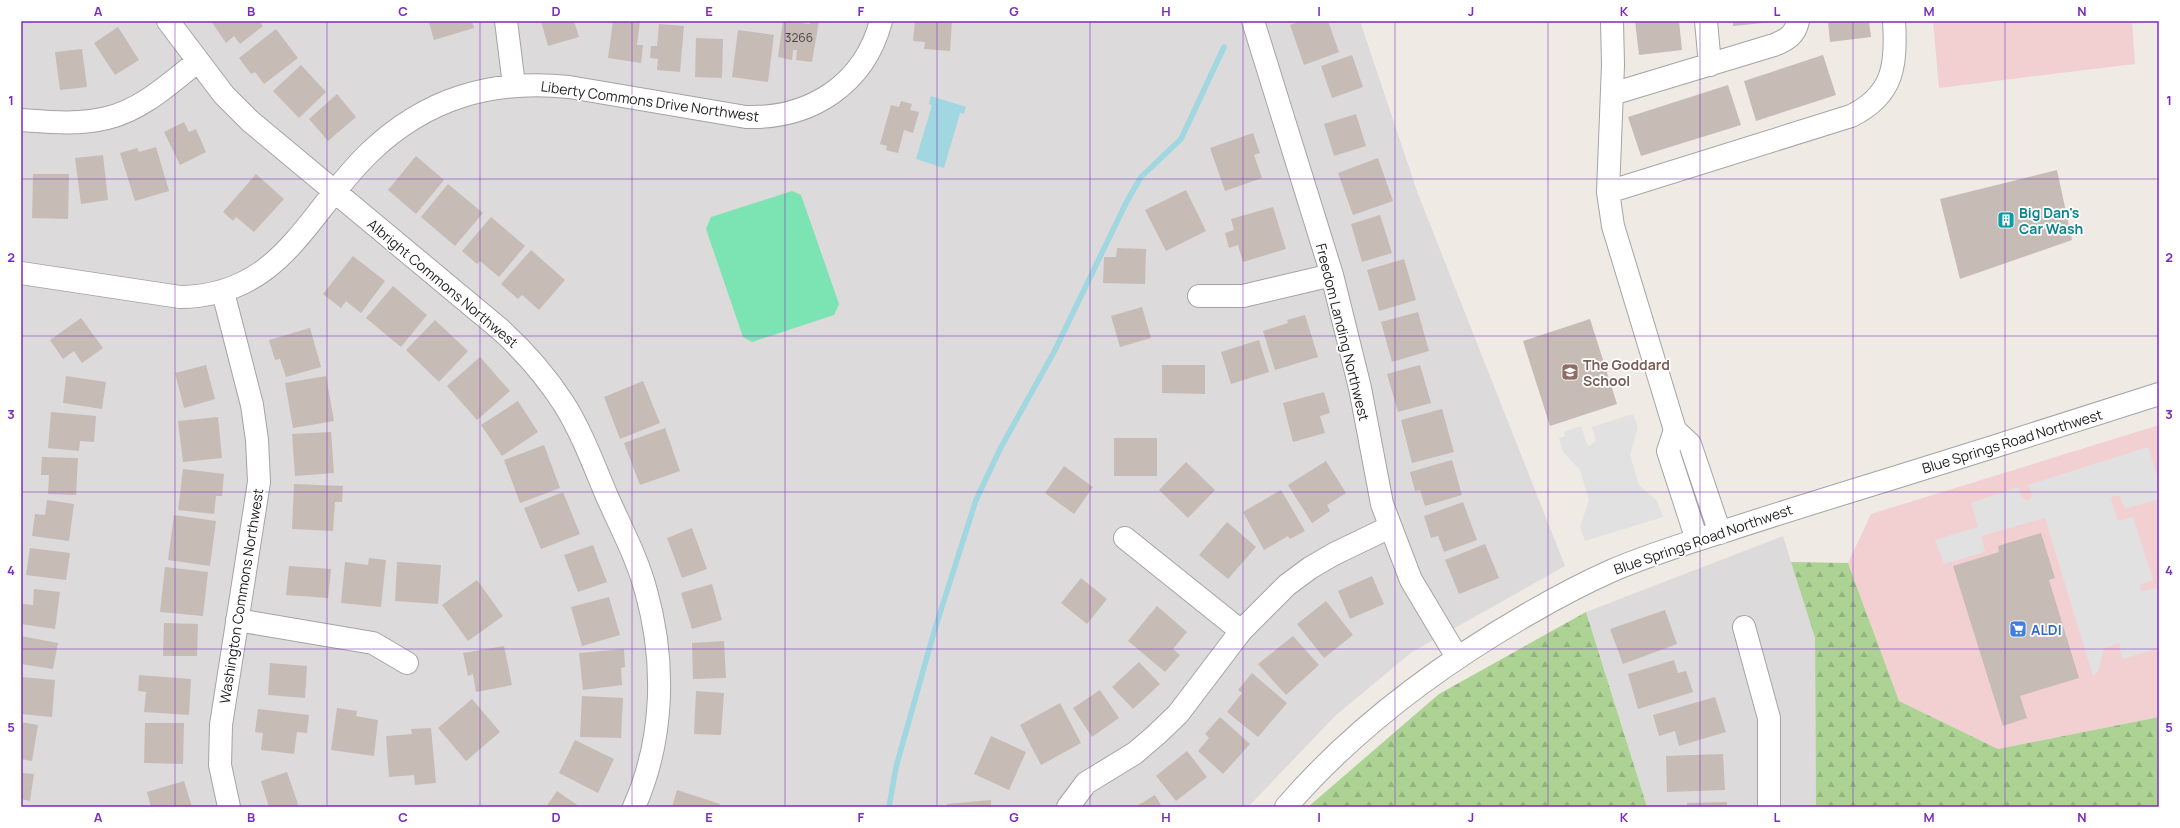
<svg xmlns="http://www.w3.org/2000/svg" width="2180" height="828" viewBox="0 0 2180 828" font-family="Manrope,sans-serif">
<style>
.residential{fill:#dcdada}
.commercial{fill:#f2d0d2}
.forest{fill:url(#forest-firs)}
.pitch{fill:#7be4b2}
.parking{fill:#e1e1e1}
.water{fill:#a0d7e0}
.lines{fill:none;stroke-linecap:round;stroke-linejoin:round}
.stream{stroke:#a0d7e0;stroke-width:5.5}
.building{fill:#c7bbb5}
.minor-casing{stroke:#a4a4a4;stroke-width:24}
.minor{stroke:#fff;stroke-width:22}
.grid{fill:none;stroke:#7b2cbf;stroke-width:1;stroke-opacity:0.55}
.labels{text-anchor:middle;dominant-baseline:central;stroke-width:3.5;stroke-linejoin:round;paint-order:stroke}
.number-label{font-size:12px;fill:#484443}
.street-label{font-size:14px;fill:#1d1d1d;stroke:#fff}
.culture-label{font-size:14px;font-weight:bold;fill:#0d838f;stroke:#fff;text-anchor:start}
.education-label{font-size:14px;font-weight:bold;fill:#785e54;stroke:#fff;text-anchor:start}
.shop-label{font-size:14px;font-weight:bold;fill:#366cbe;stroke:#fff;text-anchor:start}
.neatline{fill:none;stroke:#7b2cbf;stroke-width:1.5}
.grid-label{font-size:13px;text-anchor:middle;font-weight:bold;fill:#7b2cbf}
</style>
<defs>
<pattern id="forest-firs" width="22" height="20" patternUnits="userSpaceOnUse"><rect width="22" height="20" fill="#acd294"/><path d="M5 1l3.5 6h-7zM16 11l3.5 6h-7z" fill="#94b47f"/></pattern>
</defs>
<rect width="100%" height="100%" fill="#efeae3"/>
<path class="residential" d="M21 21H1360L1418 194 1565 566 1412 652 1335 716 1248 807H21Z
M1783 536 1815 638 1816 807H1647L1586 612Z"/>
<path class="commercial" d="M1933 21H2132L2135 64 1939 88Z
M2159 425V717L1998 749 1899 701 1848 563 1871 514Z"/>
<path class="forest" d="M1791 562 1848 563 1899 701 1998 749 2159 717V807H1816L1815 638Z
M1586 612 1647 807H1308L1439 694Z"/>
<path class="pitch" d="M792 191 801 195 839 304 834 315 752 342 743 337 706 229 711 217Z"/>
<path class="parking" d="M1633 414 1638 427 1630 455 1639 485 1657 501 1663 517 1585 541 1580 527 1589 500 1580 470 1563 452 1559 438 1565 436 1564 432 1581 426 1587 444 1589 446 1596 441 1592 427Z
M2148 447 2159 482V499L2125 509 2120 496H2113L2111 500 2118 521 2133 517 2153 580 2141 584 2140 589 2143 591 2156 588 2159 599V648L2122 659 2119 643 2104 648 2098 672 2093 676 2045 518 1981 536 1985 552 1944 564 1935 540 1978 527 1971 503 2018 487 2022 498 2028 501 2032 496 2028 485Z"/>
<path class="water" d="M931 96 966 107 964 114 960 113 944 168 916 159 932 105 929 104Z"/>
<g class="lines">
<path class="stream" d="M889 807 896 767 934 632 976 500 1000 449 1054 352 1127 201 1141 177 1181 139 1224 47"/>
</g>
<path class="building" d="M211 21H259L263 26 240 44 234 36 226 43Z
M437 21H472L474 28 434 40 429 23Z
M541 21H574L579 37 548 46Z
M613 21H640L637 45H643L641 63 608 58Z
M783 21H800V23L810 24V21H819L812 62 796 60 797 50H793L792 60 778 57Z
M915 21H952L950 51 924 49 925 42 913 41Z
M1301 21H1328L1339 52 1304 65 1290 25Z
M1635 21H1679L1682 50 1639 55Z
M1733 21H1773V22L1733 26Z
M1828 21H1869L1871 37 1830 42Z
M659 24 684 26 680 72 657 70 658 59 650 58 651 46H657Z
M118 27 139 60 115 75 94 43Z
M276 29 298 58 264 84 255 72 251 74 239 58Z
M738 30 774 35 768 82 732 77Z
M696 38 723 39 722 78 695 77Z
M82 49 87 87 60 90 55 52Z
M1352 55 1363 87 1332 98 1321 66Z
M1823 55 1836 95 1756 121 1744 81Z
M301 65 326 92 299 118 273 91Z
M1728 85 1741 125 1641 156 1628 117Z
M337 94 356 117 328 141 309 119Z
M901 101 912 104 910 110 919 112 913 133 904 130 898 153 886 150 887 146 880 144 891 105 899 107Z
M1356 114 1366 146 1334 156 1324 124Z
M184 122 189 132 196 129 206 152 180 165 164 132Z
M1253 133 1260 153 1254 155 1262 178 1225 191 1210 148Z
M156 147 169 191 135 201 120 153 137 148 139 152Z
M103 155 108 200 81 204 75 158Z
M416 156 444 180 416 214 388 190Z
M1378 158 1393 201 1353 215 1338 173Z
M2057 170 2072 240 1960 279 1940 199Z
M33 174H69L68 219 32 218Z
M256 174 284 199 254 232 236 217 233 221 223 212Z
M448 184 483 213 455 246 421 217Z
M1186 190 1206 231 1166 251 1145 210Z
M1273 207 1286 249 1243 262 1238 245 1229 248 1225 233 1234 230 1231 219Z
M1380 215 1392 253 1362 262 1351 224Z
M491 217 525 246 499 277 480 261 477 264 462 251Z
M1117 248 1146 249 1145 284 1103 283 1104 257H1116Z
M531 250 565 280 539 310 522 295 518 299 501 284Z
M353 256 385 281 361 313 346 301 341 308 323 294Z
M1404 259 1416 300 1379 311 1367 270Z
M393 286 427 315 401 347 366 318Z
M1142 307 1151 338 1120 347 1111 316Z
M1418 312 1429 351 1392 362 1381 322Z
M1305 315 1318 357 1275 370 1263 331 1288 323 1287 320Z
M81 318 103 348 82 363 74 351 63 359 50 340Z
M1590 319 1617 404 1550 426 1523 341Z
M435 320 468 351 439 382 406 350Z
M310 328 321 367 286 377 280 359 275 360 269 340Z
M1259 340 1269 372 1231 384 1221 352Z
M480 357 510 391 477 420 447 386Z
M206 365 215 399 184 408 175 373Z
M1162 365H1205V394L1162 393Z
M1420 365 1431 403 1398 412 1387 374Z
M66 376 106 382 102 409 63 403Z
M326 376 334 421 293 428 285 383Z
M643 381 660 423 620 439 604 397Z
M1324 392 1330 413 1320 416 1325 433 1293 442 1283 403Z
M518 401 538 432 502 456 481 425Z
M1442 409 1454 452 1412 463 1401 420Z
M51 412 96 416 94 442 80 441 79 451 48 448Z
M218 417 222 458 183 462 178 421Z
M665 428 680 471 640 485 624 443Z
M331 432 334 473 295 476 292 434Z
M1114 438H1157V476H1114Z
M544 445 560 488 520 503 504 460Z
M42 457 78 458 76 495 48 494 49 475H41Z
M1452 460 1462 495 1425 506 1420 490 1415 491 1410 472Z
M1326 461 1346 493 1327 505 1330 511 1312 523 1288 485Z
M1186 462 1215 490 1188 518 1159 490Z
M1064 466 1093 487 1074 514 1045 493Z
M183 469 224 474 222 496H216L214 514 178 510Z
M294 484 343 486 342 502H335L333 531 292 529Z
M1281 490 1305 531 1290 539 1288 536 1264 550 1243 512Z
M563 492 580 534 541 549 524 508Z
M47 500 74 504 69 541 32 536 35 514 45 515Z
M1463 502 1477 540 1444 552 1438 536 1431 538 1424 516Z
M174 515 216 521 210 566 168 560Z
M1227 522 1256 547 1228 579 1199 555Z
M692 528 707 569 682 578 667 538Z
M2041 533 2055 578 2049 580 2079 678 2020 696 2027 718 2003 726 1953 566 1999 552 1998 546Z
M1485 544 1499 578 1459 594 1445 560Z
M593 545 607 582 578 592 564 555Z
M30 548 70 553 66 580 26 575Z
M369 558 386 560 381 607 341 603 345 562 368 565Z
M397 562 441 565 438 604 395 601Z
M289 566 331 569 328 598 286 595Z
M165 567 208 572 203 616 160 612Z
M1372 576 1384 604 1350 619 1338 591Z
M1081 578 1107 599 1087 624 1061 603Z
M477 580 503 616 468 641 442 605Z
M712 584 722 620 692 629 681 593Z
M34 589 60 592 55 629 21 624 22 604 33 605Z
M609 597 620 635 582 646 571 607Z
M1326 601 1353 635 1324 658 1297 624Z
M1157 606 1187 632 1173 649 1180 655 1165 672 1128 641Z
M1665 610 1677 644 1623 664 1610 629Z
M164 623 198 624 197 656H163Z
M21 636 58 643 53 669 21 664Z
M1293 636 1319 665 1286 695 1258 664Z
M724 641 726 678 693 679 692 643Z
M504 646 512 685 476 692 473 674 468 676 463 653Z
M624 649 625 667 621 668 622 685 583 690 579 653Z
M1674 660 1678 673 1686 671 1693 692 1638 709 1628 674Z
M1139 662 1160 684 1133 709 1112 687Z
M270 663 307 666 305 698 268 695Z
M1252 673 1287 703 1258 737 1227 712 1242 693 1238 690Z
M139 675 191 679 189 715 144 712 146 692 138 691Z
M21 677 55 680 52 717 21 714Z
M1100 690 1119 718 1092 737 1073 708Z
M696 691 724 693 721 735 694 734Z
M582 696 623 698 621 738 580 737Z
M1715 697 1726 732 1679 746 1675 731 1659 736 1653 715Z
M472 699 500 732 466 761 438 728Z
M1060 703 1081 743 1041 765 1020 725Z
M337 708 357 711 356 716 378 720 374 756 331 750Z
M258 709 309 715 307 733 297 732 294 754 261 750 263 733 255 732Z
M1220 717 1250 744 1223 774 1198 751 1209 738 1205 734Z
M21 722 38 725 32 761 21 759Z
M145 723H184L183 764 144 763Z
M431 728 436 783 415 785 414 775 389 777 386 736 412 734 411 729Z
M991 736 1026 752 1009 790 974 774Z
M575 740 614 759 598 793 559 773Z
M1187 751 1207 777 1176 801 1156 776Z
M1723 754 1725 790 1667 792 1666 756Z
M287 772 299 807H269L261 781Z
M21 773 34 774 30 801 21 799Z
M184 781 192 807H151L147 792Z
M677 790 720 804 719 807H672Z
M557 791 580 807H546Z
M1155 795 1162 807H1135Z
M991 800V807H947V804Z
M1727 802V807H1687V803Z"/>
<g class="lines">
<g class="minor-casing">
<path id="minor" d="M168 21 224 95 250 121 501 330C525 352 546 376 564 404 581 431 593 463 606 494 620 526 637 557 646 591 666 662 664 740 634 807
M506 21 514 85
M1253 21 1332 275 1360 388 1382 504 1411 580 1457 657
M1612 21 1613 65 1608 192 1613 226 1675 430 1690 444 1720 533
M1706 21 1710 65
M1612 94 1774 45C1787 40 1795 35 1798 21
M21 120C49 122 79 125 107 118 142 110 170 83 197 62
M1608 192 1851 116C1894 95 1897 64 1894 21
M21 273 180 297C282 296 306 214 369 153 426 98 492 79 569 87L746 117C810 119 864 85 881 21
M223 292 252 405 257 440 259 482 221 725 220 765 229 807
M1199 296H1243L1332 275
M1675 430 1668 451 1697 540
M1125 538 1241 631
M237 620 373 643 407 663
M1744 627 1769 718V807
M1068 807 1086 783 1135 753 1156 735 1178 714 1241 631 1287 585 1310 568 1334 554 1390 527
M1286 807C1354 728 1438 666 1528 614 1554 599 1582 584 1611 571 1650 554 1691 542 1731 529 1783 512 1835 496 1887 480 1978 452 2068 423 2159 394"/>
</g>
<use href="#minor" class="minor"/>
</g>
<path class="grid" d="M175 21V807M327 21V807M480 21V807M632 21V807M785 21V807M937 21V807M1090 21V807M1243 21V807M1395 21V807M1548 21V807M1700 21V807M1853 21V807M2005 21V807M21 179H2159M21 336H2159M21 492H2159M21 649H2159"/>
<defs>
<g id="building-square" transform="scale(0.9)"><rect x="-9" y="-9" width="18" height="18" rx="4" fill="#0f9aa8" stroke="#fff"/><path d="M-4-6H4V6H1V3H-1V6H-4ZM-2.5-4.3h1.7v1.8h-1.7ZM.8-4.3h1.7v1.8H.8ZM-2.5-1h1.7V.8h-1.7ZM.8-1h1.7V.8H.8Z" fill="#fff"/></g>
<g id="school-square" transform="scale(0.9)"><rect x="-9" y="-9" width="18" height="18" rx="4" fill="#8d6e63" stroke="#fff"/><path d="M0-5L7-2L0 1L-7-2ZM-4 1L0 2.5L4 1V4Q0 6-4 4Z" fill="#fff"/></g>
<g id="supermarket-square" transform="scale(0.9)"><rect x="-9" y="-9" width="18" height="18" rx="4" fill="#3f7fe0" stroke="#fff"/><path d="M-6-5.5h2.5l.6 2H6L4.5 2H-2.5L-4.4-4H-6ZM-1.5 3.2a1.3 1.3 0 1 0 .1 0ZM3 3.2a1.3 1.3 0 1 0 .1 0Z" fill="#fff"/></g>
</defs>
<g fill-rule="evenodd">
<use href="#building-square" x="2006" y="220"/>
<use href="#school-square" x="1570" y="372"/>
<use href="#supermarket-square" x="2018" y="629"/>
</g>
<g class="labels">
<g class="number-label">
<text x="799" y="37">3266</text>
</g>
<g class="street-label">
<text transform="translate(650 101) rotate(8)">Liberty Commons Drive Northwest</text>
<text transform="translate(443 283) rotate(40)">Albright Commons Northwest</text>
<text transform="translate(1343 332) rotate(76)">Freedom Landing Northwest</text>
<text transform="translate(2012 441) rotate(-17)">Blue Springs Road Northwest</text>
<text transform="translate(1703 539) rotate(-19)">Blue Springs Road Northwest</text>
<text transform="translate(241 596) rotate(-81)">Washington Commons Northwest</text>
</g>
<g class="culture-label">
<text x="2019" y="212">Big Dan's<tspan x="2019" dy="16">Car Wash</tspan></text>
</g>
<g class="education-label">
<text x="1583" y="364">The Goddard<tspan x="1583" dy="16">School</tspan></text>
</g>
<g class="shop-label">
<text x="2031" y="629">ALDI</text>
</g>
</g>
<rect width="2180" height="828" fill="none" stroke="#ffffff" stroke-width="44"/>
<rect x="22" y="22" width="2136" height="784" class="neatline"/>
<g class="grid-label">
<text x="98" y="16">A</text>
<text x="251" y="16">B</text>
<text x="403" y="16">C</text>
<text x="556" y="16">D</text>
<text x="709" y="16">E</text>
<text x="861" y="16">F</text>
<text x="1014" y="16">G</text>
<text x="1166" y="16">H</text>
<text x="1319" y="16">I</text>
<text x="1471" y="16">J</text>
<text x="1624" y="16">K</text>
<text x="1777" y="16">L</text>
<text x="1929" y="16">M</text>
<text x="2082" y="16">N</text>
<text x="11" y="105">1</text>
<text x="2169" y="105">1</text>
<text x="11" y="262">2</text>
<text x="2169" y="262">2</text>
<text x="11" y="419">3</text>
<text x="2169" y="419">3</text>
<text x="11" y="575">4</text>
<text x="2169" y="575">4</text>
<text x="11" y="732">5</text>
<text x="2169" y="732">5</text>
<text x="98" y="822">A</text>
<text x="251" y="822">B</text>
<text x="403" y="822">C</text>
<text x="556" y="822">D</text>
<text x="709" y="822">E</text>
<text x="861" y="822">F</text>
<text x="1014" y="822">G</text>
<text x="1166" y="822">H</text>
<text x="1319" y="822">I</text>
<text x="1471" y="822">J</text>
<text x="1624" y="822">K</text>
<text x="1777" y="822">L</text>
<text x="1929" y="822">M</text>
<text x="2082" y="822">N</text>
</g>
</svg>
